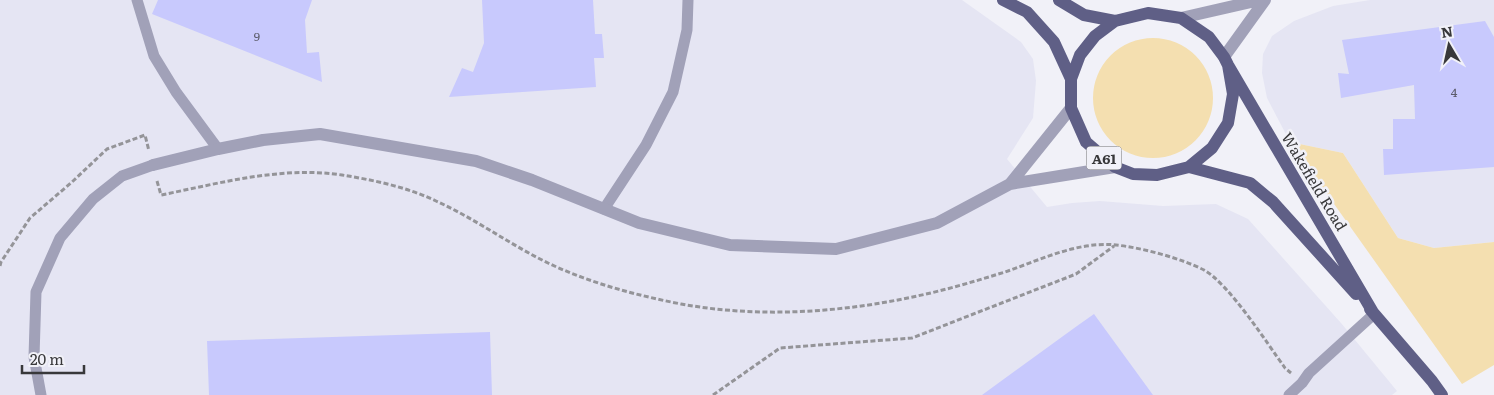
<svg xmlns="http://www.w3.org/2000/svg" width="1494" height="395" viewBox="0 0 1494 395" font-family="Literata,serif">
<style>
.built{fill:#e5e5f3}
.green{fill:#f4dfb0}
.building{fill:#c8c9fd}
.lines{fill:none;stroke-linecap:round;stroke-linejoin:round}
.path{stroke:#949498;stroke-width:3;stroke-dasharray:5 2.5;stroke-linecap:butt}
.lane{stroke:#a1a1b8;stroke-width:11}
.street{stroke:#a1a1b8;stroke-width:12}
.primary{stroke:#5f5f86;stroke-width:12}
.labels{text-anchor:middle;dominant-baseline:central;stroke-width:5;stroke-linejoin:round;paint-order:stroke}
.number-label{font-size:12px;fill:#5c5c6b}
.shield{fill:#f1f1f8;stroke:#707073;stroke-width:1}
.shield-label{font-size:14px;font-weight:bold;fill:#38383a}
.street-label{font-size:15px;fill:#38383a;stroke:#f1f1f8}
</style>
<rect width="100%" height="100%" fill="#f1f1f8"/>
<path class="built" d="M0 0H962L1021 42 1033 59 1036 81 1033 118 1007 159 1047 207 1072 203 1100 201 1163 206 1216 204 1248 219 1341 323 1397 391 1392 395H0Z
M1370 0H1494V242L1434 248 1398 238 1343 153 1290 142 1267 98 1262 73 1263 54 1272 36 1294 21 1333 6Z"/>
<path class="green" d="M1093 98a60 60 0 1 1 120 0a60 60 0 1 1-120 0Z
M1290 142 1343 153 1398 238 1434 248 1494 242V365L1462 384Z"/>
<path class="building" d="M158 0H312L305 20 307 53 319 52 322 82 152 14Z
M482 0H593L595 34H602L604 58H594L596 87 449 97 462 68 473 72 484 43Z
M1485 21 1494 37V167L1384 175 1383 149H1393V119H1415L1414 85 1341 98 1338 73 1349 74 1342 40Z
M1094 314 1153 395H982L1077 326Z
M490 332 492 395H209L207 341Z"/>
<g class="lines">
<path class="path" d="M157 181 161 195C221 183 281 166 342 175 373 180 407 187 436 201 474 218 509 244 548 263 590 283 635 295 681 304 758 318 840 313 917 296 946 290 976 281 1005 272 1040 260 1078 241 1116 245 1143 248 1180 258 1204 270 1229 284 1267 343 1285 368L1291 373
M0 266 1 262 30 218 72 182 107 149 145 135 149 151
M713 395 780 348 912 338 1076 274 1114 246"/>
<path class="lane" d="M137 0 154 56 176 92 218 149
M604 209 646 145 673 92 687 30 688 0
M41 395 34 357 36 292 60 238 93 199 122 176 153 165
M1289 395 1302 383 1309 373 1374 314"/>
<path class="street" d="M1181 18 1260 0
M1224 57 1265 0
M1071 108 1010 184 1115 167
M153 165 218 149 263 140 320 134 476 161 532 180 639 223 730 245 836 249 937 223 1010 184"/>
<path class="primary" d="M1003 0 1027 12 1054 42 1071 79
M1059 0 1084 15 1115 21
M1228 65 1233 94 1228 123 1212 148 1189 167 1157 175 1133 174 1115 167 1086 142 1071 108V79L1080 55 1095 36 1115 21 1148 13 1181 18 1209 37 1224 57 1228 65 1374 314
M1189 167 1250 183 1273 202 1356 294
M1370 309 1432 381 1442 395"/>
</g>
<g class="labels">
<g class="number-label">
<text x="257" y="36">9</text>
<text x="1454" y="92">4</text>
</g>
<rect class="shield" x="1086.5" y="146.5" width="35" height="23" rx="4"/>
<g class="shield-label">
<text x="1104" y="158">A61</text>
</g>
<g class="street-label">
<text transform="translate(1315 181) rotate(59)">Wakefield Road</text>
</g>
</g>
<g transform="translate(1449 45) rotate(351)" stroke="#f1f1f8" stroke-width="4" paint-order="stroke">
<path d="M0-4L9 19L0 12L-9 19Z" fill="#38383a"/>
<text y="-8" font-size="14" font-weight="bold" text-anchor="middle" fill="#38383a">N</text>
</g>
<path d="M22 365v8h62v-8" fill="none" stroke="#38383a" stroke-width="2.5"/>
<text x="30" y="365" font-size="15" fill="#38383a" stroke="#f1f1f8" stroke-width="4" paint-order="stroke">20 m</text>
</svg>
